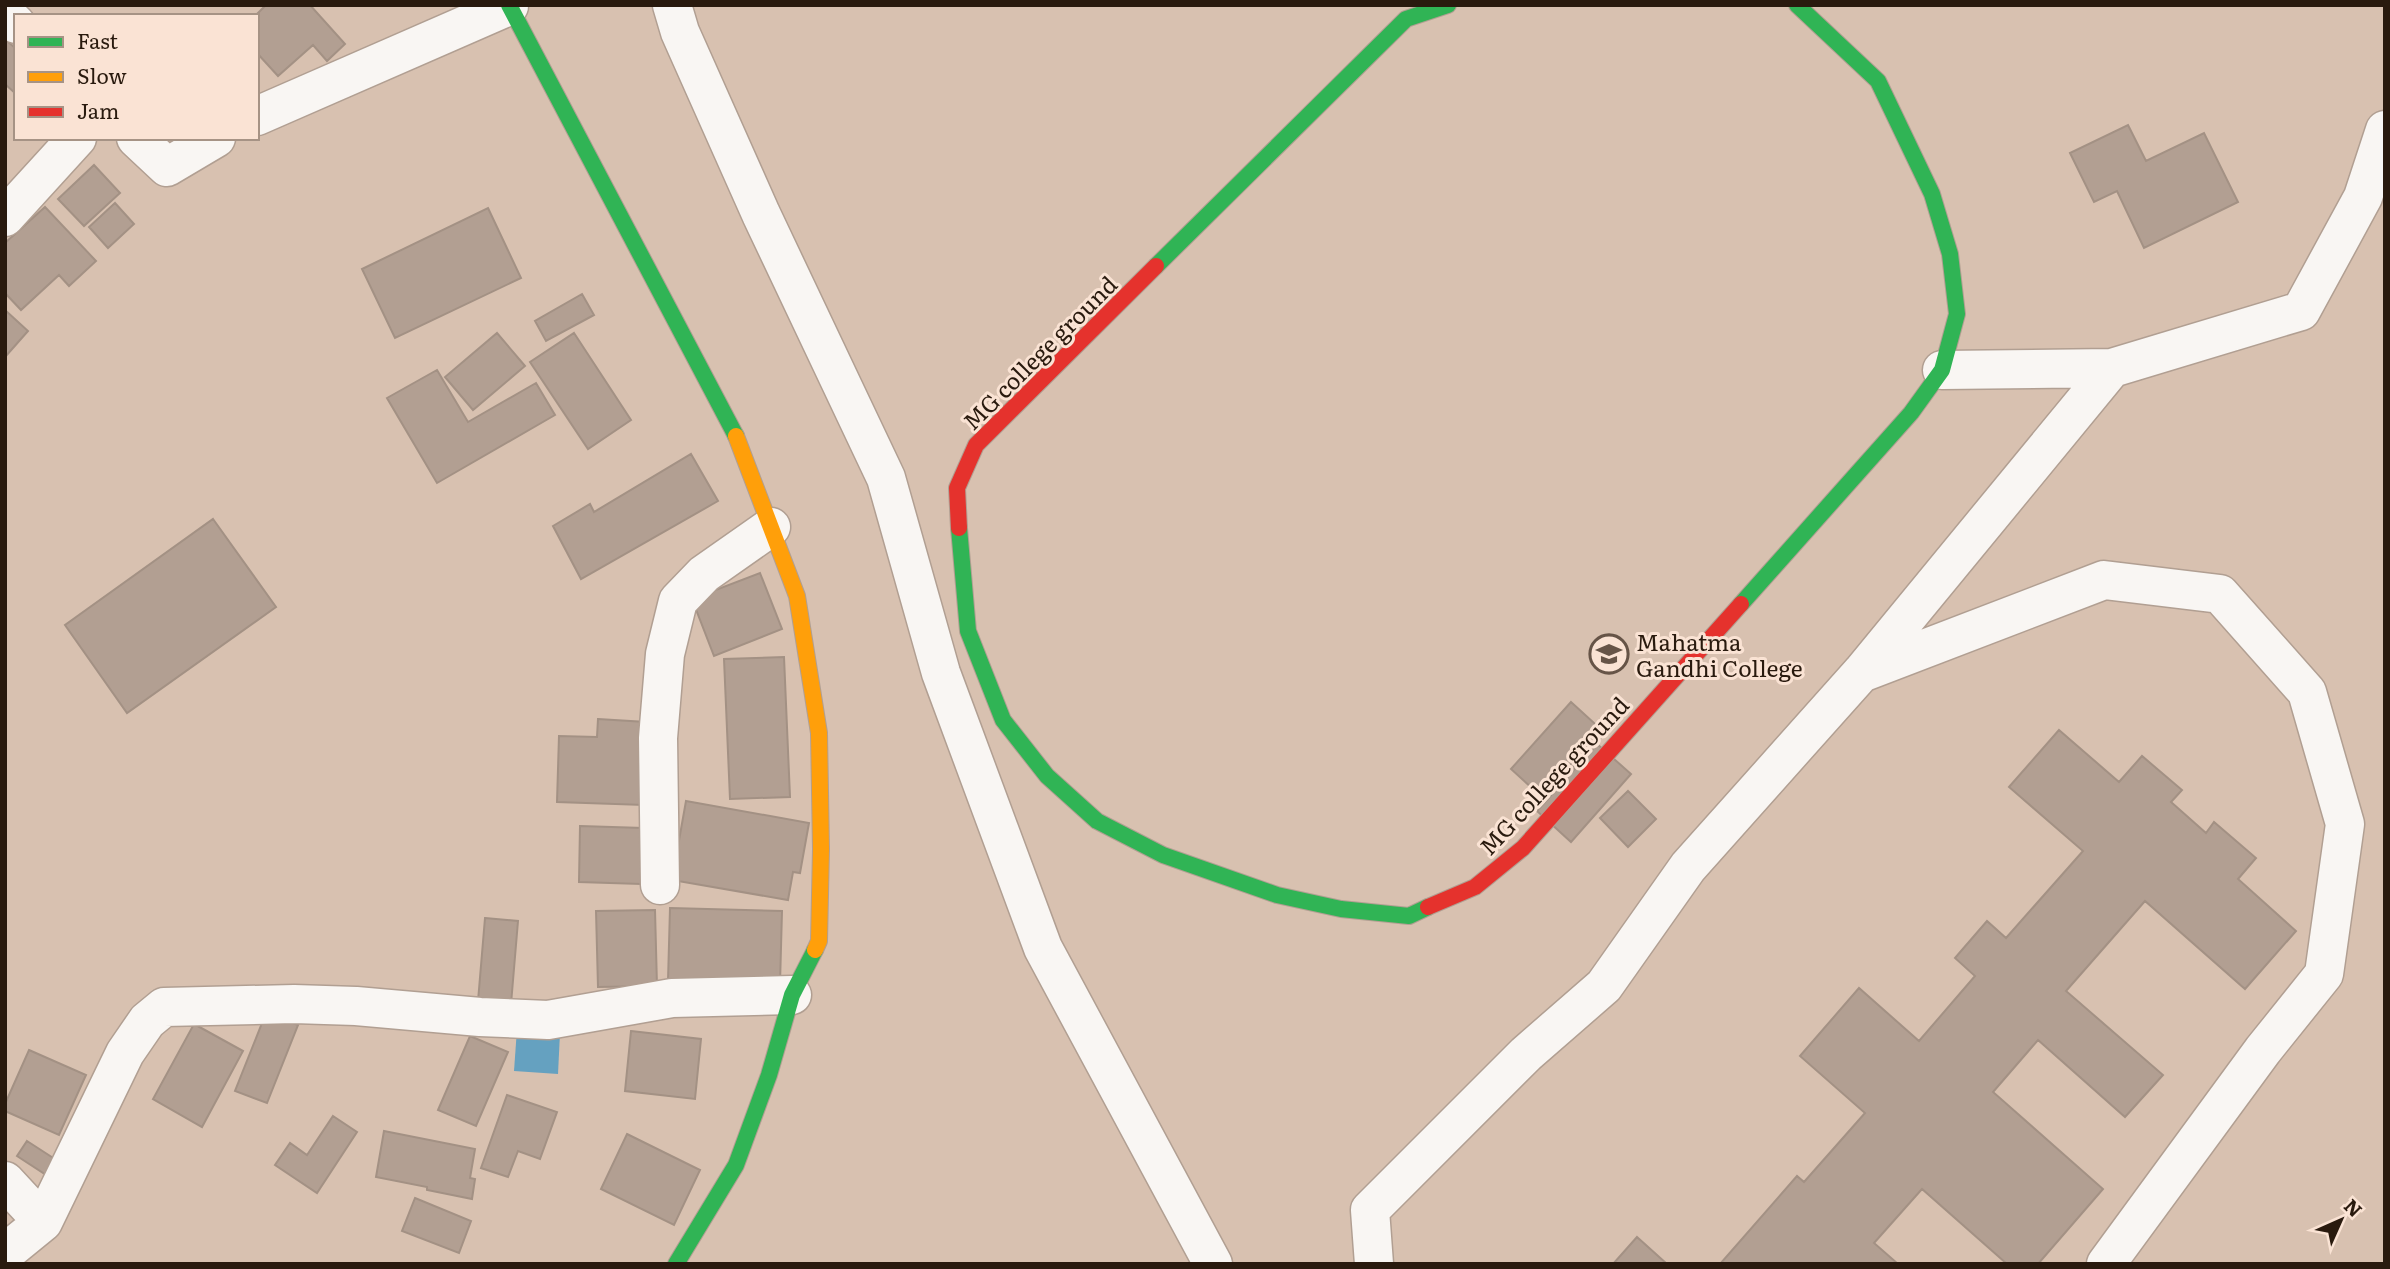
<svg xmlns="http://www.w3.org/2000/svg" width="2390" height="1269" viewBox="0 0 2390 1269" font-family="Literata,serif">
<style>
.water{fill:#65a1c0}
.building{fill:#b29f92;stroke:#a39184;stroke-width:2}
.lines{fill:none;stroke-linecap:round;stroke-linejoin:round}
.street-casing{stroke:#b19f92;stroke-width:41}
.fast-casing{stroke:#b19f92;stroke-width:18}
.slow-casing{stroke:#b19f92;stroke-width:18}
.jam-casing{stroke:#b19f92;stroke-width:18}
.street{stroke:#f9f6f3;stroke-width:38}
.fast{stroke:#30b455;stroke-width:16}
.slow{stroke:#ff9f0a;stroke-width:16}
.jam{stroke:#e5322d;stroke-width:16}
.labels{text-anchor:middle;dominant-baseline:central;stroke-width:6;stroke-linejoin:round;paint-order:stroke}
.street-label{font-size:23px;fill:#291a0e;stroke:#fae3d4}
.poi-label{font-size:23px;fill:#291a0e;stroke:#fae3d4;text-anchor:start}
</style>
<rect width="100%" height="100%" fill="#d8c1b0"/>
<path class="water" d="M517 1029 560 1033 558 1074 514 1071Z"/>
<path class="building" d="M266 5H310L345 44 327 61 313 45 278 76 257 53V16H255Z
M5 39 16 49V94L5 84Z
M2128 125 2146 161 2204 133 2238 202 2144 248 2117 191 2094 202 2070 153Z
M94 165 120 193 84 226 58 199Z
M115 203 134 224 108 248 89 227Z
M45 207 96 261 69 286 59 275 21 310 5 293V243Z
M488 208 521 278 395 338 362 269Z
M582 294 594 315 546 341 535 321Z
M5 310 28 331 5 357Z
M497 333 525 366 473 410 445 377Z
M574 333 631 420 588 449 530 362Z
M437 370 468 422 536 383 555 415 437 483 387 398Z
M691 454 718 501 581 579 553 526 590 504 594 512Z
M213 519 276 607 127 713 65 625Z
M760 573 782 629 714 656 692 599Z
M784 657 790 797 730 799 724 659Z
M1571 702 1605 733 1545 800 1511 769Z
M598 719 646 722 644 805 557 802 559 736 597 737Z
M2059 730 2119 782 2142 756 2182 790 2171 802 2206 833 2214 822 2256 858 2238 879 2296 931 2245 989 2145 901 2066 991 2163 1075 2125 1117 2038 1040 1993 1092 2103 1189 2038 1264H2007L1922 1189 1874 1243 1898 1264H1720L1797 1176 1804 1182 1865 1113 1800 1056 1859 988 1919 1041 1975 976 1955 958 1987 921 2006 938 2083 851 2009 787Z
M1597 744 1631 774 1571 842 1537 811Z
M1628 791 1656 819 1628 847 1600 818Z
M686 801 809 823 800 873 793 872 788 900 672 880Z
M580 826 643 828 641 884 579 882Z
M670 908 782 911 780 984 668 981Z
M655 910 657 986 598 987 596 911Z
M485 918 518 921 510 1016 477 1013Z
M266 1013 298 1025 267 1103 235 1091Z
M194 1024 243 1051 202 1127 153 1099Z
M631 1031 701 1039 695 1099 625 1091Z
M470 1036 508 1052 476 1126 438 1110Z
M29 1050 86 1075 59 1135 5 1111V1104Z
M507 1095 557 1112 540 1159 518 1151 508 1177 481 1168Z
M333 1116 357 1132 317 1193 275 1165 290 1143 307 1155Z
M384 1131 475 1149 470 1178 475 1179 472 1199 427 1190V1187L376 1177Z
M627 1134 700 1170 674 1225 601 1189Z
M27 1141 64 1165 54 1180 17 1156Z
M415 1198 471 1221 459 1253 402 1231Z
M1637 1237 1667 1264H1613Z"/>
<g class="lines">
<g class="street-casing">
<path id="street" d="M672 5 680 32 761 214 886 478 941 673 1043 948 1213 1264
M5 13 16 24
M257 116 509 6
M136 138 167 167 216 138
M5 217 77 138
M1942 370 2112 368
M1864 672 2104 580 2220 594 2307 692 2345 824 2324 974 2263 1050 2106 1264
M660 885 658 738 665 654 678 601 704 574 771 527
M5 1181 43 1222
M5 1253 43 1222 125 1053 147 1021 164 1007 294 1004 356 1006 480 1017 548 1020 672 998 792 995
M1374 1264 1370 1210 1526 1054 1604 986 1688 867 1862 672 2112 368 2301 311 2363 197 2385 130"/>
</g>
<g class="fast-casing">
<path id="fast" d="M509 5 736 436
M1156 266 1406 19 1448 5
M959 528 968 631 1003 720 1047 776 1097 821 1163 855 1277 895 1341 909 1409 916 1428 907
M1741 604 1911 413 1942 370 1957 314 1950 254 1932 194 1878 81 1797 5
M676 1264 736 1165 769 1075 792 995 815 950"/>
</g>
<g class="slow-casing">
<path id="slow" d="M736 436 797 596 819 733 821 849 819 941 815 950"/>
</g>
<g class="jam-casing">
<path id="jam" d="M959 528 957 488 976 445 1156 266
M1428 907 1475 887 1523 848 1741 604"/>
</g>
<use href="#street" class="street"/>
<use href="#fast" class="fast"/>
<use href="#slow" class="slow"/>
<use href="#jam" class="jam"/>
</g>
<defs>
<g id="university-ring" transform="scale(2.0125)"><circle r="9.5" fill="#fae3d4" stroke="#665447" stroke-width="1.5"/><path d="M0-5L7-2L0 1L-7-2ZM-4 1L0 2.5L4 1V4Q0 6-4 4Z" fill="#665447"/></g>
</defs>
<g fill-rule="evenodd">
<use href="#university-ring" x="1609" y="654"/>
</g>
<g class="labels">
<g class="street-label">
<text transform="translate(1039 352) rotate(-45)">MG college ground</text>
<text transform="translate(1553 775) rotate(-47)">MG college ground</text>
</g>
<g class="poi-label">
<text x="1636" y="641">Mahatma<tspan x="1636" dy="26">Gandhi College</tspan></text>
</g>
</g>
<rect width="2390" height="1269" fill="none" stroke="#291a0e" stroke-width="14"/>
<rect x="14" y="14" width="245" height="126" fill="#fae3d4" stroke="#a69385" stroke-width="2"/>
<rect x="28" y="37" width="35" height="10" fill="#30b455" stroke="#a69385" stroke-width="2"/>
<text x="77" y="49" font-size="21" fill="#291a0e">Fast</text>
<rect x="28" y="72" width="35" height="10" fill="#ff9f0a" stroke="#a69385" stroke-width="2"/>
<text x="77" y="84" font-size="21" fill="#291a0e">Slow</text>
<rect x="28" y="107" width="35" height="10" fill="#e5322d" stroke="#a69385" stroke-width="2"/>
<text x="77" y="119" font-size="21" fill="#291a0e">Jam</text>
<g transform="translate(2341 1220) rotate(45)" stroke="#fae3d4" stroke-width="5" paint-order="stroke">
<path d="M0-5L12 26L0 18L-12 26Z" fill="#291a0e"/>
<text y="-10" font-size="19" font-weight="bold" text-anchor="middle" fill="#291a0e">N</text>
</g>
</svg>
